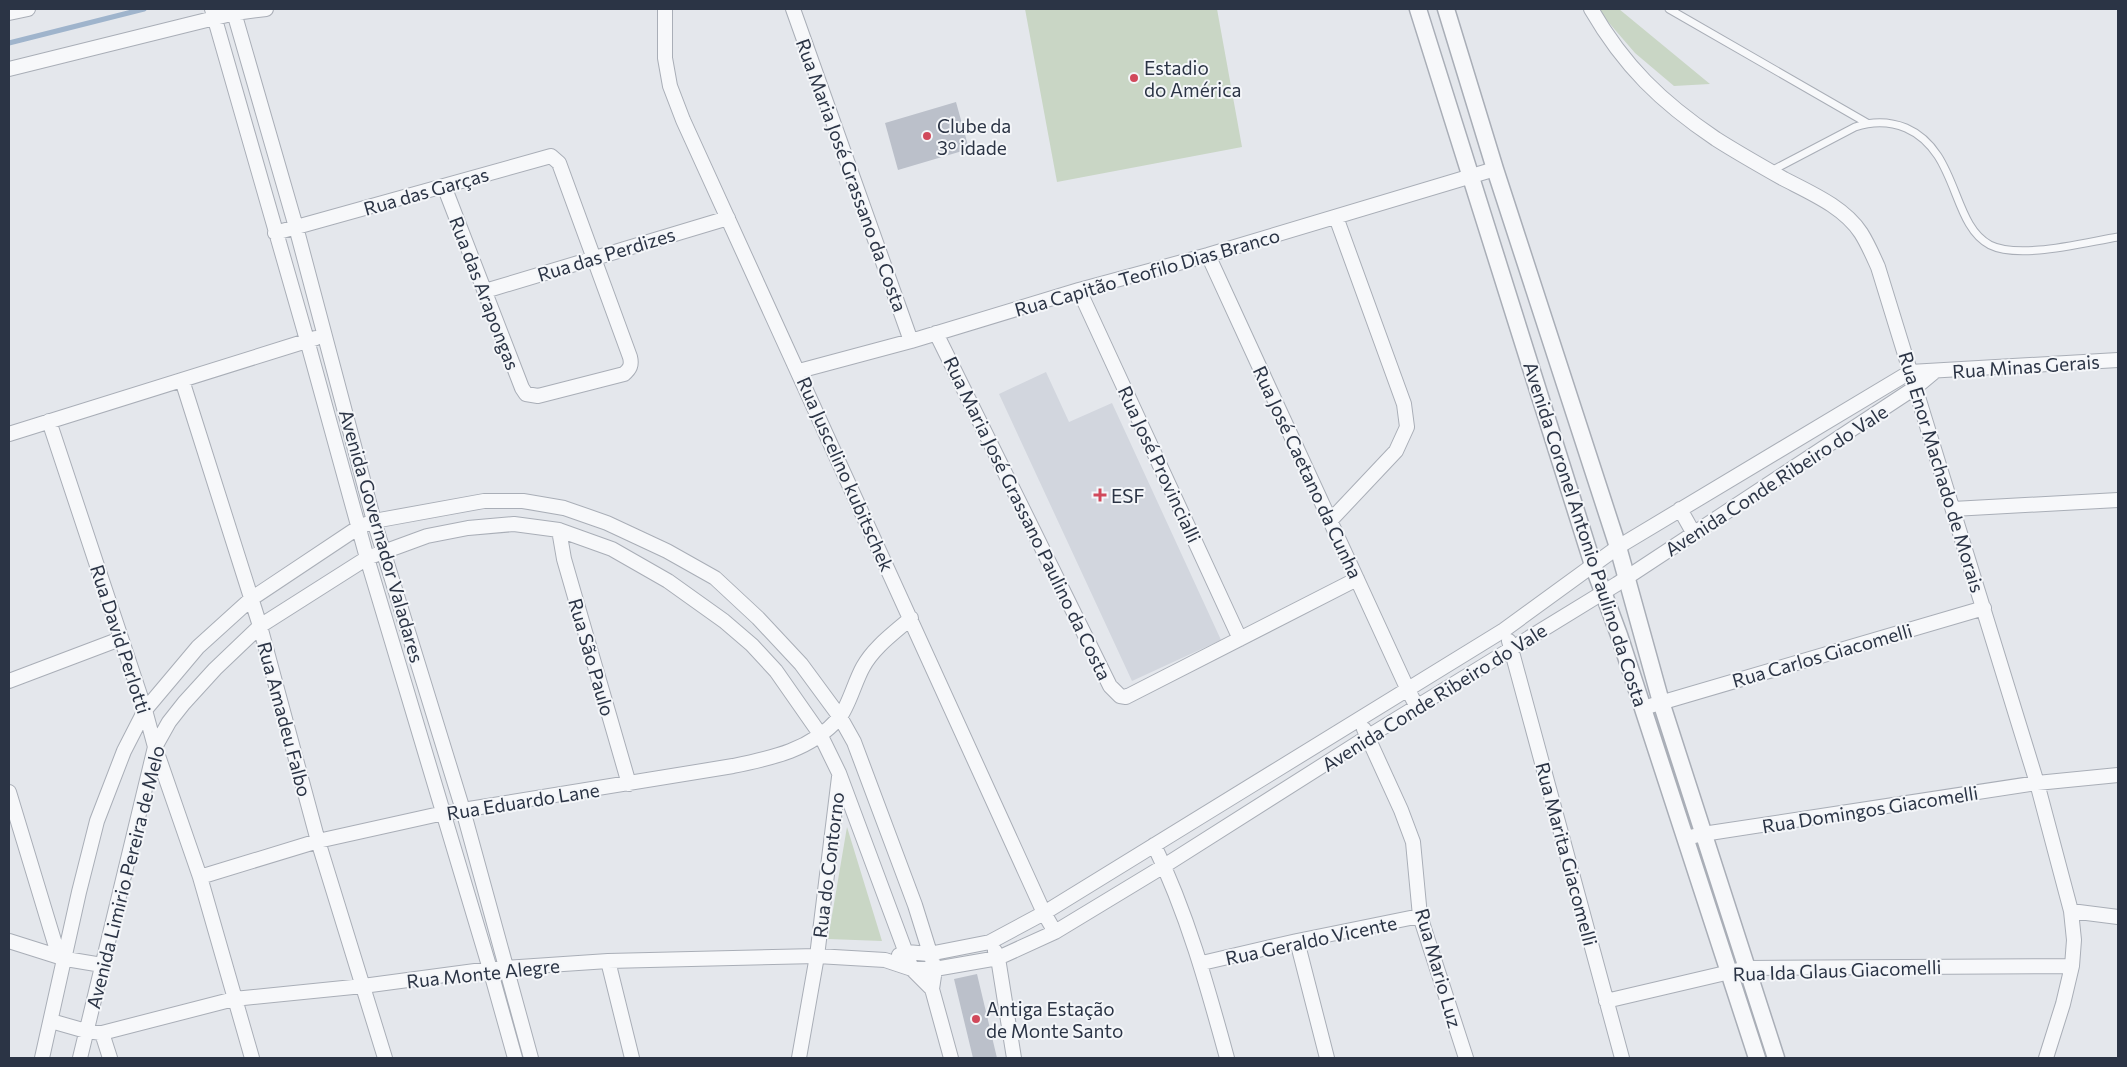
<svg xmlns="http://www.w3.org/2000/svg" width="2127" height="1067" viewBox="0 0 2127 1067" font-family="Commissioner,sans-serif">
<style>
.built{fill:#d2d6de}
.green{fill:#c9d6c5}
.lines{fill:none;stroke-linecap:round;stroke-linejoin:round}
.stream{stroke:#9fb4cc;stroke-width:5}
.building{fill:#bbc0ca}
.service-casing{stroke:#a9aeb7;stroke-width:9}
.minor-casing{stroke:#a9aeb7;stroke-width:16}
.tertiary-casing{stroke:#a9aeb7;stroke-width:19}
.service{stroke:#f7f8fa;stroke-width:7}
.minor{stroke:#f7f8fa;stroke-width:14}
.tertiary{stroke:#f7f8fa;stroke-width:16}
.poi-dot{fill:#d1495b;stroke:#f4f6f9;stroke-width:2}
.labels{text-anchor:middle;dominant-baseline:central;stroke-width:4;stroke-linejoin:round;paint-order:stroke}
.poi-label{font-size:19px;fill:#2b3445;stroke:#f4f6f9;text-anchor:start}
.street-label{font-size:19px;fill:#2b3445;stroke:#f4f6f9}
</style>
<rect width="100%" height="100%" fill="#e4e7ec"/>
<path class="built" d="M1046 372 1069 422 1112 403 1221 640 1132 681 999 394Z"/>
<path class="green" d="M1025 9H1217L1242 147 1057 182Z
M1597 9H1619L1710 84 1674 86 1635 53Z
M847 827 882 941 828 939Z"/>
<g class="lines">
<path class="stream" d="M9 43 144 9"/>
</g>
<path class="building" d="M956 102 969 149 898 170 885 123Z
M977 974 997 1058H973L954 979Z"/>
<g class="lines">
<g class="service-casing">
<path id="service" d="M1669 9 1867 123
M1771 171 1855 127C1873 121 1889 121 1906 128 1959 151 1951 225 1990 245 2020 260 2086 242 2118 237"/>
</g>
<g class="minor-casing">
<path id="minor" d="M212 9 307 340 367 558 490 969 515 1058
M233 9 296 227 374 521 463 810 531 1058
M665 9V58L670 86 683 120 1044 913 1055 932
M793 9 911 341
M1591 9C1624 66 1661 102 1716 139 1738 153 1761 166 1784 179 1811 193 1844 207 1861 233 1868 244 1873 256 1878 267L2037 783 2071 911 2074 940 2072 966 2063 1004 2046 1058
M9 13 28 9
M9 69 235 13 266 9
M275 233 551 156 559 163 630 357C632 365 630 369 624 374L538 396 526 394 522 388 444 186
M1208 255 1407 688 1417 707
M1079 290 1240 639
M485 291 728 218
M936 333 1110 686 1120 696 1126 697 1357 579
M799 371 911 341 1079 290 1208 255 1495 169
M182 380 260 626 318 841 385 1058
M49 421 145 710 155 747 200 877 252 1058
M9 434 316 338
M1680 509 1694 534
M1953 509 2118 500
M1330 521 1396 451 1407 427 1404 404 1336 217
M559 530 564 559 629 784
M1509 641 1622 1058
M9 681 120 639
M1643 708 1984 608
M1364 729 1401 810 1413 842 1420 916 1466 1058
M9 792 59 957
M1686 838 1703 834 2037 783 2118 775
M1154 845C1187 913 1207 985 1227 1058
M200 877 318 841 444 813 733 766C772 758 811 750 839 718 848 708 855 681 863 667 874 647 894 633 911 618
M2071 911 2118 917
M9 941 66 959 102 965
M1297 941 1327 1058
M995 951 998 958 1014 1058
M899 955 907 952 929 954 990 942 1044 913 1504 630 1618 547 1910 372 2118 360
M608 961 632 1058
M1202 963 1297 941 1420 916
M1606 1001 1747 968 2072 966
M51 1021 86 1031 102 1033 234 999 363 986 490 969 608 961 817 956 885 960 912 969H935L998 958 1055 932 1164 866 1369 736 1617 584 1916 387 1934 372
M102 1033 110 1058
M42 1058 79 892 97 821 124 751 145 710 198 647 251 599 359 527 374 521 484 501H523L564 508 607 523 667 551 715 578 758 618 801 664 840 717 854 742 915 905 935 969 932 989 951 1058
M80 1058 155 747 169 722 184 703 215 669 260 626 367 558 427 536 468 528 514 524 559 530 612 549 668 581 724 621 752 645 776 671 820 734 839 773 912 969 932 989
M799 1058 817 956 839 777"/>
</g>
<g class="tertiary-casing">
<path id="tertiary" d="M1418 9 1593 565 1619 635 1757 1058
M1446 9 1495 169 1618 547 1661 702 1776 1058"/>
</g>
<use href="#service" class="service"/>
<use href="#minor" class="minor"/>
<use href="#tertiary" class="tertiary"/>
</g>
<g class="poi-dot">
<circle cx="1134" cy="78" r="5"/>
<circle cx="927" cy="136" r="5"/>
<path d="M1097.5 487.5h5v5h5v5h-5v5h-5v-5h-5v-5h5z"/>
<circle cx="976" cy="1019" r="5"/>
</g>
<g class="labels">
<g class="poi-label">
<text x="1144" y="67">Estadio<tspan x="1144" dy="22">do América</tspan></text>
<text x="937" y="125">Clube da<tspan x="937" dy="22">3º idade</tspan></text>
<text x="1111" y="495">ESF</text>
<text x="986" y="1008">Antiga Estação<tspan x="986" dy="22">de Monte Santo</tspan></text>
</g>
<g class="street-label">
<text transform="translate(852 175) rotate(70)">Rua Maria José Grassano da Costa</text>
<text transform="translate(426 191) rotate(-16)">Rua das Garças</text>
<text transform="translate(606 254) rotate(-17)">Rua das Perdizes</text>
<text transform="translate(1147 272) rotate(-16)">Rua Capitão Teofilo Dias Branco</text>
<text transform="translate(485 293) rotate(69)">Rua das Arapongas</text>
<text transform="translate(2026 366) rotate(-4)">Rua Minas Gerais</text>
<text transform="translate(1160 464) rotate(65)">Rua José Provincialli</text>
<text transform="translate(1308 472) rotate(65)">Rua José Caetano da Cunha</text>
<text transform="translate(1942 472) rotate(73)">Rua Enor Machado de Morais</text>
<text transform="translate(846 474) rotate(66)">Rua Juscelino kubitschek</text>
<text transform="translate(1776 480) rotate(-33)">Avenida Conde Ribeiro do Vale</text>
<text transform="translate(1028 518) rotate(64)">Rua Maria José Grassano Paulino da Costa</text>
<text transform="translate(1586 534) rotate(72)">Avenida Coronel Antonio Paulino da Costa</text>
<text transform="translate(382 536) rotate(74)">Avenida Governador Valadares</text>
<text transform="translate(121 639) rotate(72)">Rua David Perlotti</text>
<text transform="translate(1822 655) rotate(-16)">Rua Carlos Giacomelli</text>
<text transform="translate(592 657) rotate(74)">Rua São Paulo</text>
<text transform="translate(1434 697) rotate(-32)">Avenida Conde Ribeiro do Vale</text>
<text transform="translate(285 719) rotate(75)">Rua Amadeu Falbo</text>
<text transform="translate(523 801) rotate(-9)">Rua Eduardo Lane</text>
<text transform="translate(1870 809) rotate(-9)">Rua Domingos Giacomelli</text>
<text transform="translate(1567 854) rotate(75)">Rua Marita Giacomelli</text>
<text transform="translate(828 865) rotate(-83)">Rua do Contorno</text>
<text transform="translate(125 877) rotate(-76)">Avenida Limirio Pereira de Melo</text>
<text transform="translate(1311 940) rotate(-12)">Rua Geraldo Vicente</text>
<text transform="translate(1439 968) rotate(74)">Rua Mario Luz</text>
<text transform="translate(1837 970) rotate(-2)">Rua Ida Glaus Giacomelli</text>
<text transform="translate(483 973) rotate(-6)">Rua Monte Alegre</text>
</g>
</g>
<rect width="2127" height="1067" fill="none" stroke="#2b3445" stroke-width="20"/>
</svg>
